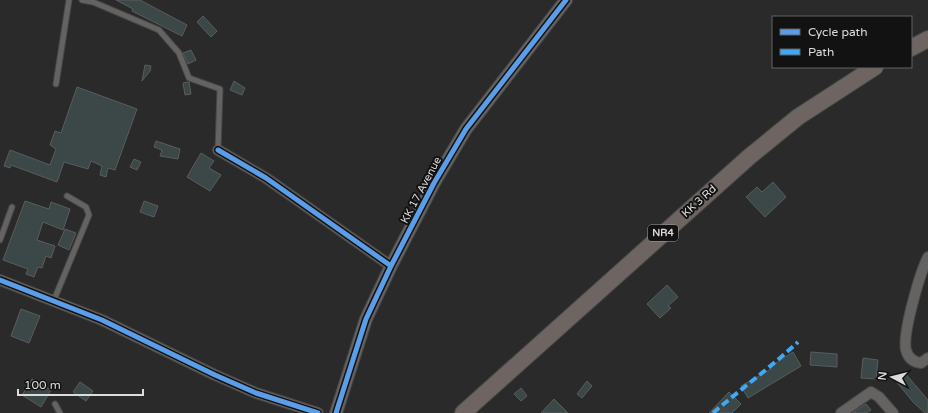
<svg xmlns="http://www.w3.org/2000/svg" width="928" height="413" viewBox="0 0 928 413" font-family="'Varela Round',sans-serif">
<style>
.building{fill:#3c4748;stroke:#5b5c5c}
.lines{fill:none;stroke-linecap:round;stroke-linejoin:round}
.service-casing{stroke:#484747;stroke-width:7}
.minor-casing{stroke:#484747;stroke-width:12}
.tertiary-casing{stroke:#484747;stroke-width:14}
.trunk-casing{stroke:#484747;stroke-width:18}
.service{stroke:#646362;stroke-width:5}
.minor{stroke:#646362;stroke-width:10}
.tertiary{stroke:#646362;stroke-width:12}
.trunk{stroke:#6e6462;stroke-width:16}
.quiet{stroke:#3fa9f5;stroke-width:4;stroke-dasharray:8 4;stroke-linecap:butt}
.cycleway-casing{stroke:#131212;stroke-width:8}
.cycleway{stroke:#5a9eea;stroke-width:5}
.labels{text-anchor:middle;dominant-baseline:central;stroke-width:4;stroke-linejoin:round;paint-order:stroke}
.shield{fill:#131212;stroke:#a19f9f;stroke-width:1}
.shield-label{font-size:10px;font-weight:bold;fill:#dedcdb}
.street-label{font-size:11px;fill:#dedcdb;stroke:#131212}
</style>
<rect width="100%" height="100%" fill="#2b2a2a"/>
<path class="building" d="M116 0H140L187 25 182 36 132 11 133 9Z
M203 16 217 31 211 37 197 22Z
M191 50 196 60 188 64 183 53Z
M145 65 151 66 150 71 142 81Z
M234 81 245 88 242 95 230 90Z
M189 82 191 94 185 95 183 83Z
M77 87 137 109 115 170 108 168 106 177 100 175 102 166 91 161 88 169 64 162 57 182 11 165 10 168 4 166 10 150 50 165 56 149 50 145 55 131 61 133Z
M156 141 180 149 178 159 160 156 162 150 154 147Z
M201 153 214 161 209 168 221 175 210 191 187 177Z
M134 159 141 162 137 170 130 167Z
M773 182 786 197 765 217 746 197 757 187 762 192Z
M25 201 49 209 51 202 70 209 63 230 43 222 37 240 55 246 51 258 46 256 42 268 38 267 34 277 26 274 28 269 3 260Z
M144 201 158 206 154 217 140 212Z
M65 229 76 233 69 250 58 245Z
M667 285 678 297 668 306 671 308 660 318 647 304Z
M21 309 40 316 29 343 11 336Z
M793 352 801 366 748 398 741 386 771 369 770 367Z
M811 352 837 354V367L810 365Z
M863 358 878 360 876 379 861 378Z
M904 372 928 400V413H925L913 402 895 380Z
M32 379 51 390 41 407 22 395Z
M587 381 592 386 582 398 577 394Z
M80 382 93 391 86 401 73 392Z
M521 388 527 396 521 401 514 394Z
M729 392 741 404 732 413H709Z
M554 399 568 413H541Z
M866 404 871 410 867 413H852Z"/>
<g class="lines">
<g class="service-casing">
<path id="service" d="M82 0 93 2 159 30 179 53 189 78 220 89 218 150
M56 84 69 0
M0 240 12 207
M54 300 89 215 86 207 67 196
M55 404 60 413"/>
</g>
<g class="minor-casing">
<path id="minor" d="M218 150 266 178 391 266
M928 257C920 273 902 334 906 350 908 358 913 362 921 363L928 358
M0 280 102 320 215 375 256 393 318 413
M841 413 871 392 879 397 893 413"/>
</g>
<g class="tertiary-casing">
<path id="tertiary" d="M336 413 366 319 391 266 434 183 466 129 566 0"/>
</g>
<g class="trunk-casing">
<path id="trunk" d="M911 48 928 39
M463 413 749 157 798 117 875 67"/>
</g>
<use href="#service" class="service"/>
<use href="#minor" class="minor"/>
<use href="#tertiary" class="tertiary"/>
<use href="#trunk" class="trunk"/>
<path class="quiet" d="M713 413C741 389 771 367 798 342"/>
<g class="cycleway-casing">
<path id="cycleway" d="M218 150 266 178 391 266
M0 280 102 320 215 375 256 393 318 413
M336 413 366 319 391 266 434 183 466 129 566 0"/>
</g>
<use href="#cycleway" class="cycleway"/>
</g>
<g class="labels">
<rect class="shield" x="648" y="225" width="30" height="16" rx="3"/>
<g class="shield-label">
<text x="663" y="233">NR4</text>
</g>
<g class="street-label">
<text transform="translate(421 190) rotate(-62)">KK 17 Avenue</text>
<text transform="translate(699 201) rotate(-42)">KK 3 Rd</text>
</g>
</g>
<rect x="772" y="16" width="140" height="52" fill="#131212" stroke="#646362"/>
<rect x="780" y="29" width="20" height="6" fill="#5a9eea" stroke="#646362"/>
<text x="808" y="36" font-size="12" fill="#dedcdb">Cycle path</text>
<rect x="780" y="49" width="20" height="6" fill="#3fa9f5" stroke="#646362"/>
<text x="808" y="56" font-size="12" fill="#dedcdb">Path</text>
<g transform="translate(892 377) rotate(277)" stroke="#131212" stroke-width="3" paint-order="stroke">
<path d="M0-3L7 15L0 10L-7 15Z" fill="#dedcdb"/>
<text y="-6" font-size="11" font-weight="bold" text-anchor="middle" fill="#dedcdb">N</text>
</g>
<path d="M18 389v6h125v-6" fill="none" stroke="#dedcdb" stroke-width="2"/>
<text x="24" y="389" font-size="12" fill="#dedcdb" stroke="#131212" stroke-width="3" paint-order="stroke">100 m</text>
</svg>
